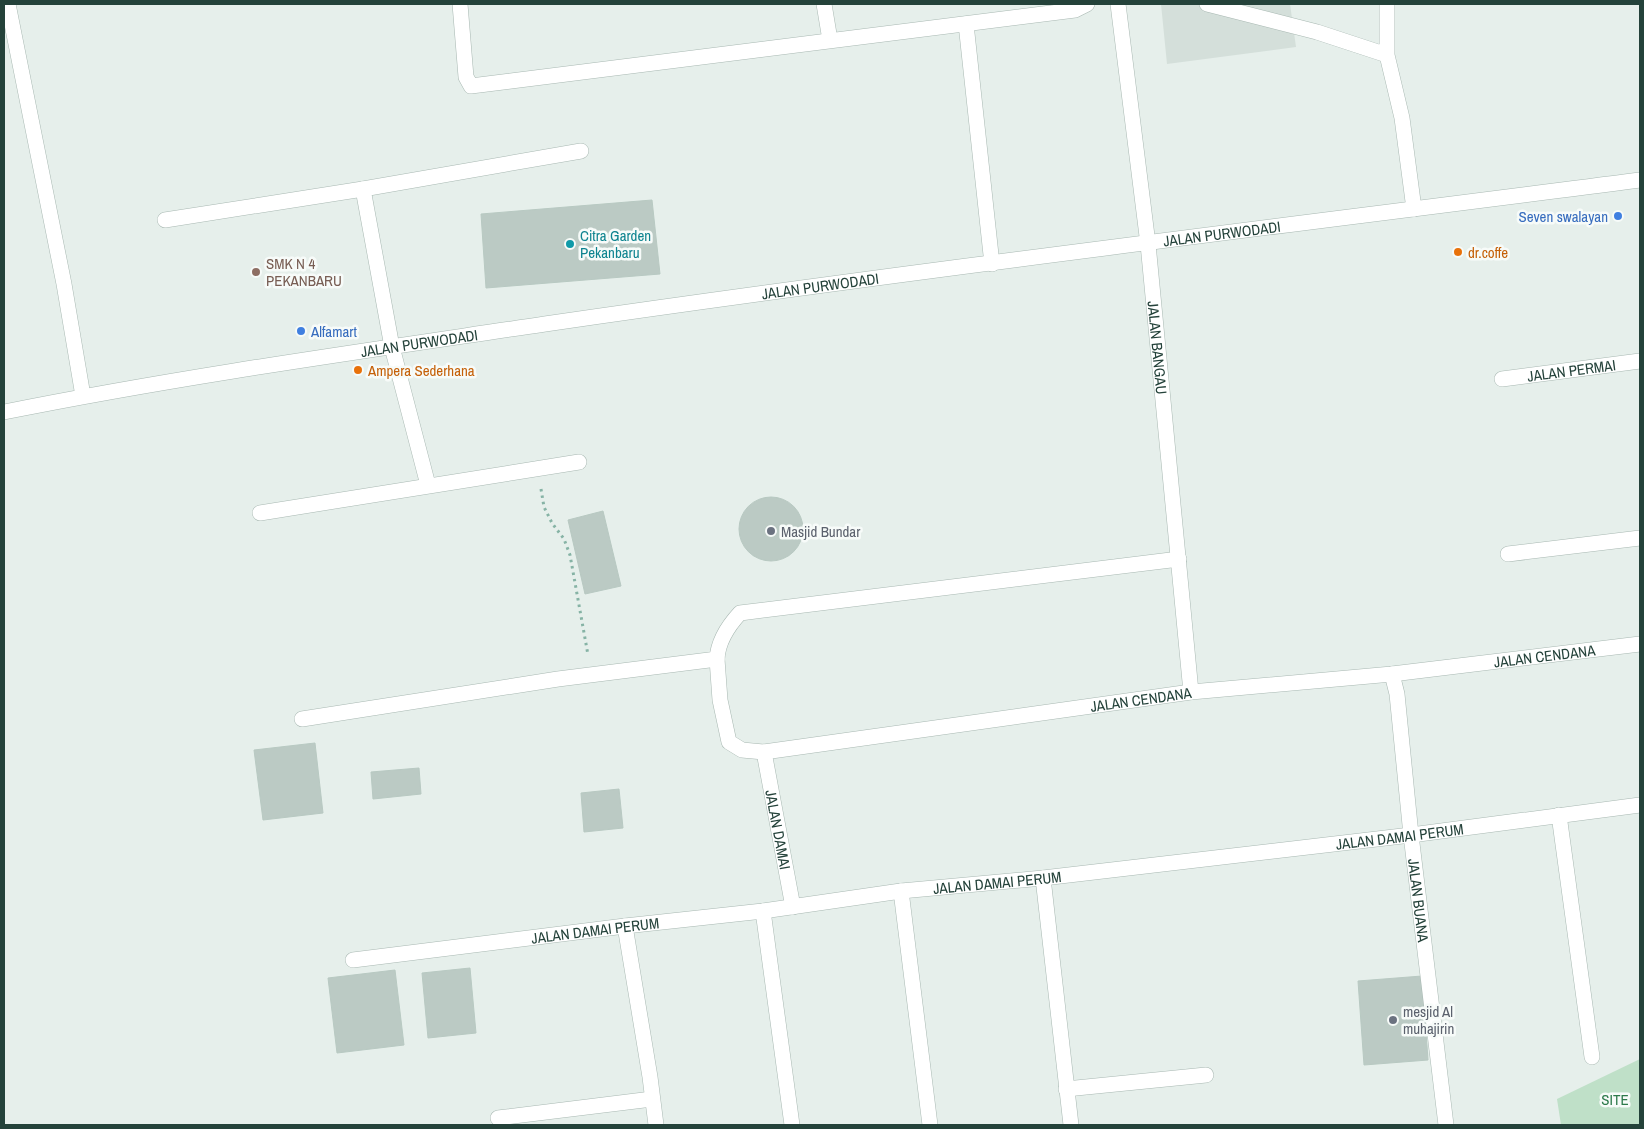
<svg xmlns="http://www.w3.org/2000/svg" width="1644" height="1129" viewBox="0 0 1644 1129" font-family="'Archivo Narrow',sans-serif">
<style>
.built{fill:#d4dfda}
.park{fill:#bfe0c8}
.building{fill:#bbcac4;stroke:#b8c9c2}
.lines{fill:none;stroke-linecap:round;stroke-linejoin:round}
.service-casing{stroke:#a8b8b2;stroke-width:16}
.minor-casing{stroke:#a8b8b2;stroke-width:16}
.tertiary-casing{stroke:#a8b8b2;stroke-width:16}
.path{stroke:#86b3a5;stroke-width:3;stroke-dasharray:2.5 4;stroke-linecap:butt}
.service{stroke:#fff;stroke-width:15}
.minor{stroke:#fff;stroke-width:15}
.tertiary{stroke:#fff;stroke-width:15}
.shop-dot{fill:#3f7fe0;stroke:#f7fbf9;stroke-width:2}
.culture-dot{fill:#0f9aa8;stroke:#f7fbf9;stroke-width:2}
.food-dot{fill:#e8710a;stroke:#f7fbf9;stroke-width:2}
.education-dot{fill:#8d6e63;stroke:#f7fbf9;stroke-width:2}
.worship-dot{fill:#6b7280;stroke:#f7fbf9;stroke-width:2}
.labels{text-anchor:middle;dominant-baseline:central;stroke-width:5;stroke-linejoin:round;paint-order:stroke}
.shop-label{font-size:15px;fill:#366cbe;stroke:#f7fbf9;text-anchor:end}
.street-label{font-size:15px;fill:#24423a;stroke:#f7fbf9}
.culture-label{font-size:15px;fill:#0d838f;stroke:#f7fbf9;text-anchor:start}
.food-label{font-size:15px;fill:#c56008;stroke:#f7fbf9;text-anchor:start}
.education-label{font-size:15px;fill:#785e54;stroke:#f7fbf9;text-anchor:start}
.worship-label{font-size:15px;fill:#5b616d;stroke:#f7fbf9;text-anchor:start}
.park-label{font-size:15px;fill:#2d7a4b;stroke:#f7fbf9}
</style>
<rect width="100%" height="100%" fill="#e6efeb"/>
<path class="built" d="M1161 4H1290L1296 47 1167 64Z"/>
<path class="park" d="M1640 1059V1125H1561L1557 1099Z"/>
<path class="building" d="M652 200 660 274 486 288 481 214Z
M739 529a32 32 0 1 1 64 0a32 32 0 1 1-64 0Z
M603 511 621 586 585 594 568 520Z
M315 743 323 813 263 820 254 750Z
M419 768 421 794 373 799 371 772Z
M619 789 623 828 584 832 581 793Z
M470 968 476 1033 428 1038 422 973Z
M395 970 404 1045 337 1053 328 978Z
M1422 976 1428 1060 1364 1065 1358 981Z"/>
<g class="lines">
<g class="service-casing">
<path id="service" d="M1207 4 1317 32 1387 55 1402 118 1414 209
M1387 4V55"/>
</g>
<g class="minor-casing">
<g id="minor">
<path d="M8 4 64 284 83 396"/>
<path d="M460 4 466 77 471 86 1075 10 1087 4"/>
<path d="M824 4 830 40"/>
<path id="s1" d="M1118 4 1148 244 1191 692"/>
<path d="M966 24 992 264"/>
<path d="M363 189 392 347 428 485"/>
<path d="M165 220 363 189 581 151"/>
<path id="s2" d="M1502 379 1640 361"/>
<path d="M260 513 579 462"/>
<path d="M1508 554 1640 538"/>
<path id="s3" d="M717 659 720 700 729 742 742 750 764 752 1191 692 1392 674 1640 644"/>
<path id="s4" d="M1392 674 1397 694 1411 835 1446 1125"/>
<path d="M302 719 558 679 717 659C718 641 728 626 740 613L1179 559"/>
<path id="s5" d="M764 752 793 907"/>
<path d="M1559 815 1592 1057"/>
<path d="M1043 878 1071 1125"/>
<path d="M901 891 930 1125"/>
<path d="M763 911 792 1125"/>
<path d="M625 926 650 1077 656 1125"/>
<path id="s6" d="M353 960 625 926 763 911 901 891 1043 878 1411 835 1640 805"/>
<path d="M1066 1089 1206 1075"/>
<path d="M498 1118 652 1099"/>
</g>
</g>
<g class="tertiary-casing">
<g id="tertiary">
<path id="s7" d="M4 412C183 376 364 351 545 324 909 271 1275 227 1640 180"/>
</g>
</g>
<path class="path" d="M541 489 544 507 552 523 564 539 570 555 588 655"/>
<use href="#service" class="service"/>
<use href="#minor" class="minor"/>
<use href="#tertiary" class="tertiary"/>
</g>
<g class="shop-dot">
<circle cx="1618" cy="216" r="5"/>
<circle cx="301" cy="331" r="5"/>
</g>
<circle class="culture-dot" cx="570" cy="244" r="5"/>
<g class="food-dot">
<circle cx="1458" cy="252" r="5"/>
<circle cx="358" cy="370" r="5"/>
</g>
<circle class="education-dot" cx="256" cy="272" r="5"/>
<g class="worship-dot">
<circle cx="771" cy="531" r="5"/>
<circle cx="1393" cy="1020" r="5"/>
</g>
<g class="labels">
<g class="shop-label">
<text x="1608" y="216">Seven swalayan</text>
<text x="311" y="331" text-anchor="start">Alfamart</text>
</g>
<g class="street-label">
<text stroke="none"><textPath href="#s7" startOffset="1231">JALAN PURWODADI</textPath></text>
<text stroke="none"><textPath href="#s7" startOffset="826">JALAN PURWODADI</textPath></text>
<text stroke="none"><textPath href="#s7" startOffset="421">JALAN PURWODADI</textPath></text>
<text stroke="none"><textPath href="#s1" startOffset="346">JALAN BANGAU</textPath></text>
<text stroke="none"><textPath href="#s2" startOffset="70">JALAN PERMAI</textPath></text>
<text stroke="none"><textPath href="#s3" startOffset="908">JALAN CENDANA</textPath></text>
<text stroke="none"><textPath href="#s3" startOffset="502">JALAN CENDANA</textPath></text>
<text stroke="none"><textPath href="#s5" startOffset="79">JALAN DAMAI</textPath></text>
<text stroke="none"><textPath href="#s6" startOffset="1054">JALAN DAMAI PERUM</textPath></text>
<text stroke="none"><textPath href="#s6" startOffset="649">JALAN DAMAI PERUM</textPath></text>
<text stroke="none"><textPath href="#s4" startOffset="228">JALAN BUANA</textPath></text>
<text stroke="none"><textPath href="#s6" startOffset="244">JALAN DAMAI PERUM</textPath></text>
</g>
<g class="culture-label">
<text x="580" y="235">Citra Garden<tspan x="580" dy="17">Pekanbaru</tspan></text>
</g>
<g class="food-label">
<text x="1468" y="252">dr.coffe</text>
<text x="368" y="370">Ampera Sederhana</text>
</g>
<g class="education-label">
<text x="266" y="263">SMK N 4<tspan x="266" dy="17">PEKANBARU</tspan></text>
</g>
<g class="worship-label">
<text x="781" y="531">Masjid Bundar</text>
<text x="1403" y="1011">mesjid Al<tspan x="1403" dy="17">muhajirin</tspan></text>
</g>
<g class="park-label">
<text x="1615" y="1099">SITE</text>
</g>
</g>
<rect width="1644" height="1129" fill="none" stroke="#24423a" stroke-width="10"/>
</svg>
